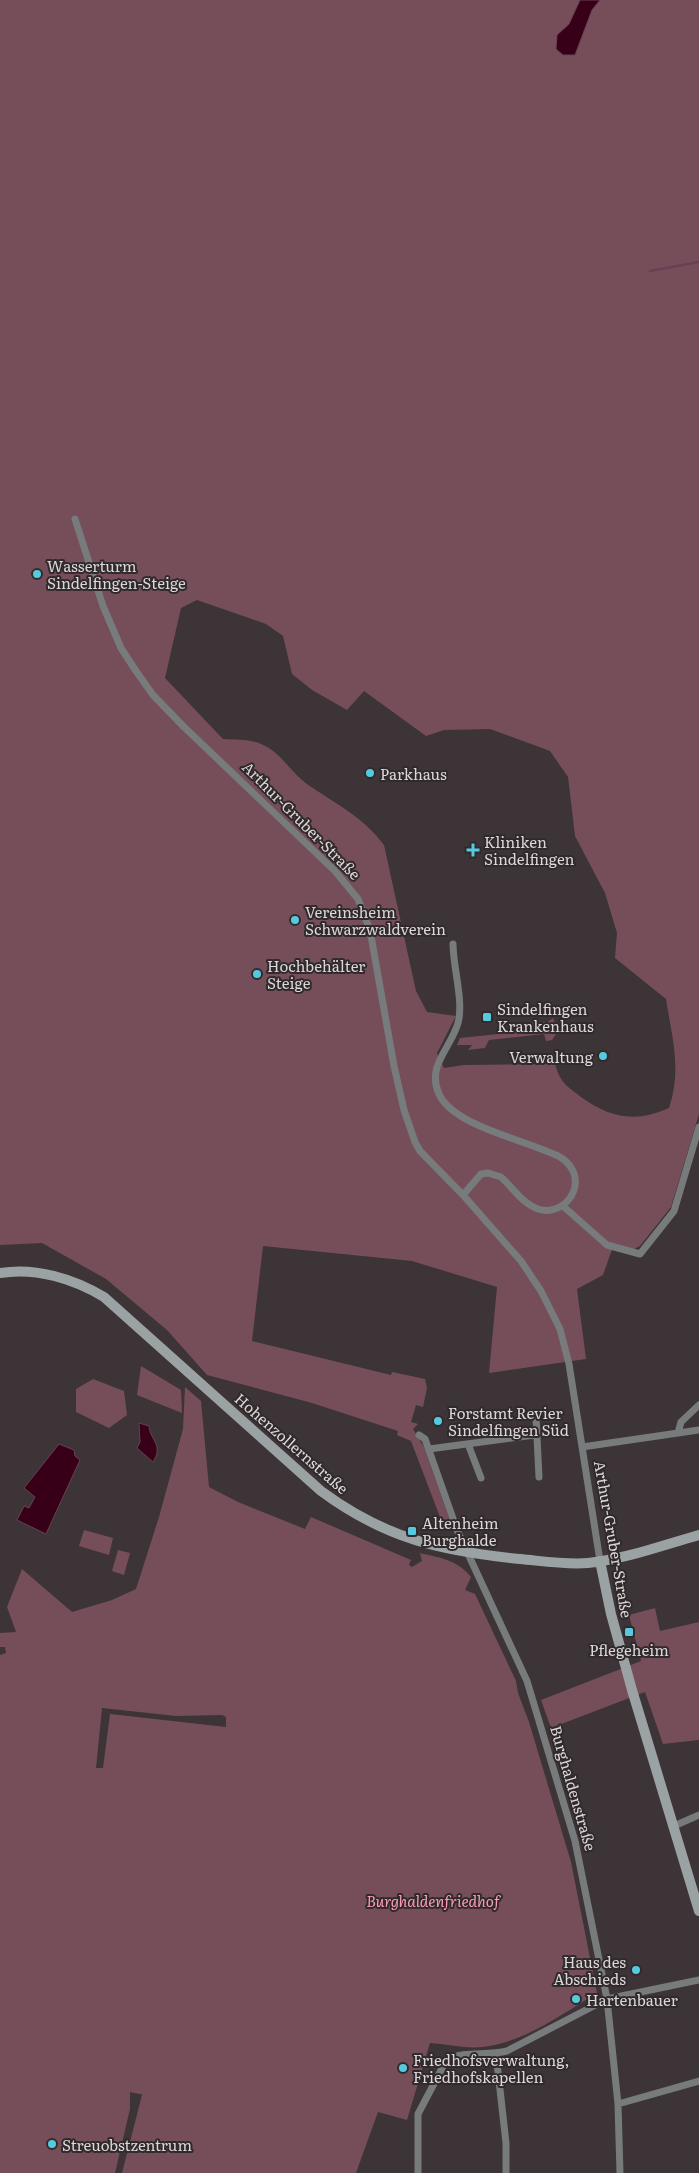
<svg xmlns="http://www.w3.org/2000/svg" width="699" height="2173" viewBox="0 0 699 2173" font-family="Literata,serif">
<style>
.green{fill:#764e59;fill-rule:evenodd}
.water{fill:#380018;stroke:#694052}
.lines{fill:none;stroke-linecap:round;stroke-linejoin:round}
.stream{stroke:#694052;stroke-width:2.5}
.street{stroke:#777b7c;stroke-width:7}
.secondary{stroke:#9ba2a3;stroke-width:10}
.poi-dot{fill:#55cadf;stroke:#312a2c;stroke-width:2}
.labels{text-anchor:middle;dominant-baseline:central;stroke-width:4;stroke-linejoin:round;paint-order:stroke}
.poi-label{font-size:15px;fill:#dcd7d8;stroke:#312a2c;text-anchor:start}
.street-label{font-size:15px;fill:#dcd7d8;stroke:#312a2c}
.park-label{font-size:15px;font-style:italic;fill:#fe9cba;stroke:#312a2c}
</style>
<rect width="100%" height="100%" fill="#3c3436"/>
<path class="green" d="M0 0H699V1114L671 1207 640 1246 634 1249 614 1244 603 1275 577 1289 586 1359 489 1373 497 1287 412 1261 263 1246 252 1341 391 1375 392 1372 425 1379 427 1388 423 1407 416 1405 411 1422 418 1424 413 1429 424 1447 450 1521 443 1525 411 1441 397 1435 398 1431 312 1403 207 1375 167 1330 106 1279 42 1243 0 1245ZM197 600 266 624 283 636 292 674 312 690 347 710 364 691 426 736 444 730 490 729 550 751 568 777 575 836 605 893 617 933 615 958 666 999C672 1038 682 1069 669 1108 636 1123 610 1118 581 1097 566 1085 561 1084 555 1064L464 1065 444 1068 437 1053 456 1016 427 1012 416 991 384 845C362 816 336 804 307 784 290 772 281 752 261 744 251 739 235 740 223 739L165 678 181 608Z
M553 1018 558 1031 552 1040 546 1041 544 1034 489 1040 485 1048 468 1050 472 1045H457L460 1038 526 1031 533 1022H548Z
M141 1366 181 1390 182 1413 137 1395Z
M93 1379 124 1391 127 1415 109 1428 76 1412V1389Z
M185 1387 201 1401 209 1487 238 1502 305 1529 311 1517 411 1560 409 1565 412 1567 422 1561 420 1553C440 1558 458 1560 471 1577L465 1590 475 1594 516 1681 518 1693 529 1722 571 1862 597 1993C562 2014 525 2042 483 2047 466 2049 447 2044 430 2043L407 2120 378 2112 356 2173H122L142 2095H144L130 2092V2109L115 2173H0V1655L6 1653 5 1647H0V1633L16 1632 7 1607 22 1569 72 1612 112 1600 136 1589 159 1517 183 1429ZM102 1708 176 1716 222 1715 226 1717V1727L110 1714 103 1768H96Z
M84 1530 113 1538 109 1555 79 1546Z
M118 1550 130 1553 124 1575 112 1571Z
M655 1608 660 1631 699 1622V1740L663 1744 645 1692 551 1728 541 1700 641 1661 629 1615Z"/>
<path class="water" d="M580 0H600L592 10 575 55H563L556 49 557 35 569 24Z
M139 1423 149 1426C150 1440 164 1445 153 1462L137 1448 140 1442Z
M59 1444 74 1450 75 1456 80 1460 46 1534 17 1520 24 1506 29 1508 35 1497 24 1488Z"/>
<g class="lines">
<path class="stream" d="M650 271 699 262"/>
<path class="street" d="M75 519 103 606 121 648 136 671 153 695 183 726 335 871 358 899 370 930 394 1066 404 1110 415 1142 420 1151 463 1195 521 1261 541 1291 560 1329 569 1364 600 1561
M453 944C453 967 464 1002 458 1023 451 1048 426 1066 439 1094 452 1123 512 1137 541 1149 551 1153 563 1156 570 1166 586 1188 563 1217 538 1209 523 1204 512 1187 501 1177L488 1173 481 1174 463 1195
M563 1206 607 1245 640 1254 674 1211 699 1127
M536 1417 539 1477
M678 1433 681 1422 699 1405
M419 1435 425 1439 457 1530 527 1681 575 1841 607 1999 618 2104 620 2173
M468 1444 481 1478
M582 1447 699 1430
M429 1449 535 1435
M674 1826 699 1815
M496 2054 506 2143V2173
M618 2104 699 2081
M418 2173V2114L447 2059C465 2051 488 2056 507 2051L607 1999 699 1980"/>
<path class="secondary" d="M0 1273C36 1267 74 1279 104 1297L321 1491C386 1539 441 1551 520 1559 542 1561 566 1565 588 1563 626 1559 663 1545 699 1535
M600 1561 611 1614 632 1690 699 1911"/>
</g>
<g class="poi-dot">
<circle cx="37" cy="574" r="5"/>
<circle cx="370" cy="773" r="5"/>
<path d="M470.5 842.5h5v5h5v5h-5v5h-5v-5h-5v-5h5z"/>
<circle cx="295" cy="920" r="5"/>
<circle cx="257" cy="974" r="5"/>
<rect x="482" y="1012" width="10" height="10" rx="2.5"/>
<circle cx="603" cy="1056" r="5"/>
<circle cx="438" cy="1421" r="5"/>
<rect x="407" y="1526" width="10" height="10" rx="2.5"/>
<rect x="624" y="1627" width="10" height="10" rx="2.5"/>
<circle cx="636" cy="1970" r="5"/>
<circle cx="576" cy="1999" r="5"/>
<circle cx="403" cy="2068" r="5"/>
<circle cx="52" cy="2144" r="5"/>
</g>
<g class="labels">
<g class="poi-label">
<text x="47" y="565">Wasserturm<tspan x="47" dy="17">Sindelfingen-Steige</tspan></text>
<text x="380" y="773">Parkhaus</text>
<text x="484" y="841">Kliniken<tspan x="484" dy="17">Sindelfingen</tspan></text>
<text x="305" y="911">Vereinsheim<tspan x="305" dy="17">Schwarzwaldverein</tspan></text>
<text x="267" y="965">Hochbehälter<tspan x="267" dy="17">Steige</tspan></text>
<text x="497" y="1008">Sindelfingen<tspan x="497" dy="17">Krankenhaus</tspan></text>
<text x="593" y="1056" text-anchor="end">Verwaltung</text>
<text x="448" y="1412">Forstamt Revier<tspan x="448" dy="17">Sindelfingen Süd</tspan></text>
<text x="422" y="1522">Altenheim<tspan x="422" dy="17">Burghalde</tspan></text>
<text x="629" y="1649" text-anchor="middle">Pflegeheim</text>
<text x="626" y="1961" text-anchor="end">Haus des<tspan x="626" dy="17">Abschieds</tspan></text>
<text x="586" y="1999">Hartenbauer</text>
<text x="413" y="2059">Friedhofsverwaltung,<tspan x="413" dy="17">Friedhofskapellen</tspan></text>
<text x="62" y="2144">Streuobstzentrum</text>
</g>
<g class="street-label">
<text transform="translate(302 820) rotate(45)">Arthur-Gruber-Straße</text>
<text transform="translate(292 1443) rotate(41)">Hohenzollernstraße</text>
<text transform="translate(614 1539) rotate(80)">Arthur-Gruber-Straße</text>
<text transform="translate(574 1788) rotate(74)">Burghaldenstraße</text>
</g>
<g class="park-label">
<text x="433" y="1900">Burghaldenfriedhof</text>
</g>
</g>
</svg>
